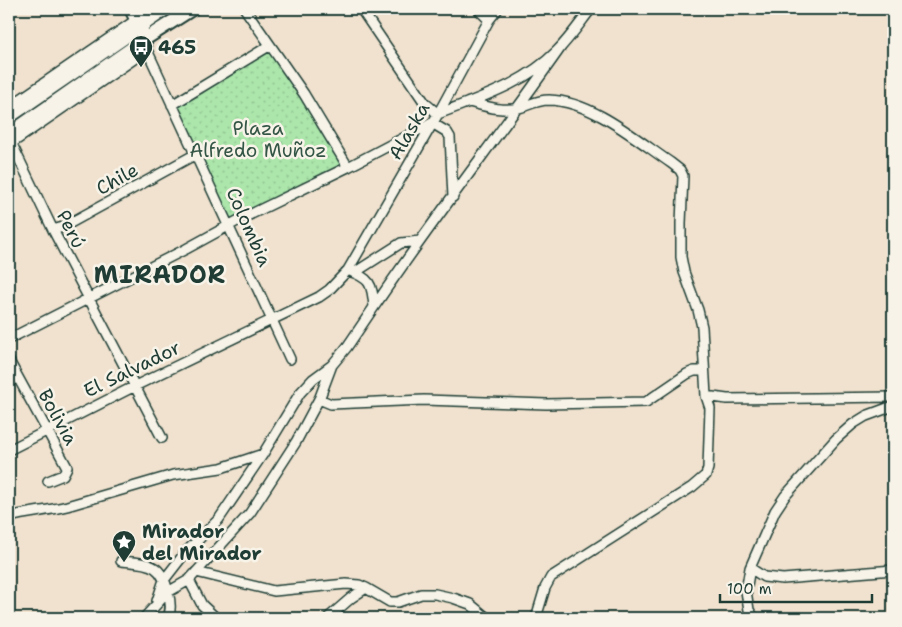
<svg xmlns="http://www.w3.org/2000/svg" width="902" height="627" viewBox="0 0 902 627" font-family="'Shantell Sans',sans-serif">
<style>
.park{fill:url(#park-dots);stroke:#669270}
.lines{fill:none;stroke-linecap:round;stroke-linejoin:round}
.street-casing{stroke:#1f3d34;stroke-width:12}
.secondary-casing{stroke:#1f3d34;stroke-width:16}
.street{stroke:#f7f3e8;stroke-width:9}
.secondary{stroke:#f7f3e8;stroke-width:12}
.labels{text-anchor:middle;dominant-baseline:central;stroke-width:5;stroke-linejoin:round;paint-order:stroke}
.poi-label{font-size:19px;font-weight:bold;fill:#1f3d34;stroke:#f7f3e8;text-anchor:start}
.park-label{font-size:19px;fill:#345646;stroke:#f7f3e8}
.street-label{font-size:19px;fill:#1f3d34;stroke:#f7f3e8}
.district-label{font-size:24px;font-weight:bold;letter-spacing:1px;fill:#1f3d34;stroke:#f7f3e8}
</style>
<defs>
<pattern id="park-dots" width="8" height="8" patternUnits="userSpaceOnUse" patternTransform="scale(1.25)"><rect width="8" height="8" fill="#ace6ab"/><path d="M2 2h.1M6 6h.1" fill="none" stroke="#94c694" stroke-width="1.8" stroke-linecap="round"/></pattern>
</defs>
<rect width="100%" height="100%" fill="#f1e2cf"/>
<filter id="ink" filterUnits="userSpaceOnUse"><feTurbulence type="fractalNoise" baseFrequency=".02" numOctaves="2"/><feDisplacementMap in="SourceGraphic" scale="10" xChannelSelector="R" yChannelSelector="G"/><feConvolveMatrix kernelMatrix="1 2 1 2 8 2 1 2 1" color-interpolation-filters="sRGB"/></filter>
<g filter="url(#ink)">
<path class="park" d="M269 46 348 167 227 226 172 105Z"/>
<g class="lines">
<g class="street-casing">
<path id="street" d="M245 9 304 94 348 167
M361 9 425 103 438 114
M478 9 489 20
M145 39 147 50 290 359
M469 102C485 106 502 112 519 108 529 105 537 100 549 100 592 101 637 140 671 163L680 170 683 176 681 223V257L684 272 698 310 702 327 706 396 710 408 708 468 706 475 692 487 551 577 545 588 536 618
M172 105 269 46
M9 107 152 9
M438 114C479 98 525 84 557 51 570 38 580 23 591 9
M9 138 53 230 162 438
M9 145 147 50
M53 230 63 227 196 154
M354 273 401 243 420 241
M374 307C434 218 500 134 561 47
M9 339 186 249 239 220 348 167 432 123 447 132 450 137 453 197
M9 361 67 467 63 475 48 481
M706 396 727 399 893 397
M319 399 331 404 424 400 546 404 646 402 687 374 694 371H704
M9 450 135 386 319 297 329 290 348 270 438 114 489 20 498 9
M9 517C28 512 48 511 67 506L173 475 221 468 263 454
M121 561C131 562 146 562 155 568 166 575 175 608 167 618
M750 568 764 577 783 579 893 570
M196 572 274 591 346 584 359 585 366 588 390 602H398L421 594H435L453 598 470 604 487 618
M189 580 202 605 216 618
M157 601 164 580 185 553 219 519 263 454 300 393 313 379 332 365
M144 618 168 592 189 580 250 513 296 442 320 397 332 365 347 347 374 307C372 282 370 279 348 270
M328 618 351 598 366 588
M754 618 749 610 746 591 750 568 775 511 785 496 836 439 853 424 866 416 893 406"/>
</g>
<g class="secondary-casing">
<path id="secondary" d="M131 9 143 33
M9 117 166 9
M9 134 145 39 192 9"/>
</g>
<use href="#street" class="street"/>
<use href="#secondary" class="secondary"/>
</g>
</g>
<defs>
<g id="bus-pin" transform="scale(1.25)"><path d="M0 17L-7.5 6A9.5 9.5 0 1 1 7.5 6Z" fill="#1f3d34" stroke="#f7f3e8"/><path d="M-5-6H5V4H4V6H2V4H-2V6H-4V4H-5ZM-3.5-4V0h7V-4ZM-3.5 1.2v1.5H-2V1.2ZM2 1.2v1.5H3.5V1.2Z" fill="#fff"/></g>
<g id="sight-pin" transform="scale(1.25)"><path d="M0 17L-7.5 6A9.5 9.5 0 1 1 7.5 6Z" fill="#1f3d34" stroke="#f7f3e8"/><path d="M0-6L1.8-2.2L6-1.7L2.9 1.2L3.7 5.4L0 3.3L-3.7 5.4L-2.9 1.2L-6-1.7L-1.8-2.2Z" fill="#fff"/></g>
</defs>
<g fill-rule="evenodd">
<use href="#bus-pin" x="141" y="47"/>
<use href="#sight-pin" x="124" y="542"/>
</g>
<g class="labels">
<g class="poi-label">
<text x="158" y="47">465</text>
<text x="142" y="531">Mirador<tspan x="142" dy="22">del Mirador</tspan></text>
</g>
<g class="park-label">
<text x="258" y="128">Plaza<tspan x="258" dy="22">Alfredo Muñoz</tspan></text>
</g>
<g class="street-label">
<text transform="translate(409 131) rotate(-60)">Alaska</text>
<text transform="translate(117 179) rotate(-29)">Chile</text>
<text transform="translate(249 227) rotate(66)">Colombia</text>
<text transform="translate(71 229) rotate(63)">Perú</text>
<text transform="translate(132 369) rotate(-26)">El Salvador</text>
<text transform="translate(58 417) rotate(61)">Bolivia</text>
</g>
<g class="district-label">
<text x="160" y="275">MIRADOR</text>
</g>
</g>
<rect width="902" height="627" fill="none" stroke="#f7f3e8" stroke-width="30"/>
<rect x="15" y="15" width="872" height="597" fill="none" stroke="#1f3d34" stroke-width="2" filter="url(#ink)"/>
<path d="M720 594v8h152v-8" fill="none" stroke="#1f3d34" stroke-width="2.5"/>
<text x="727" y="594" font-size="15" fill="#1f3d34" stroke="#f7f3e8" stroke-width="4" paint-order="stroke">100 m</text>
</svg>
